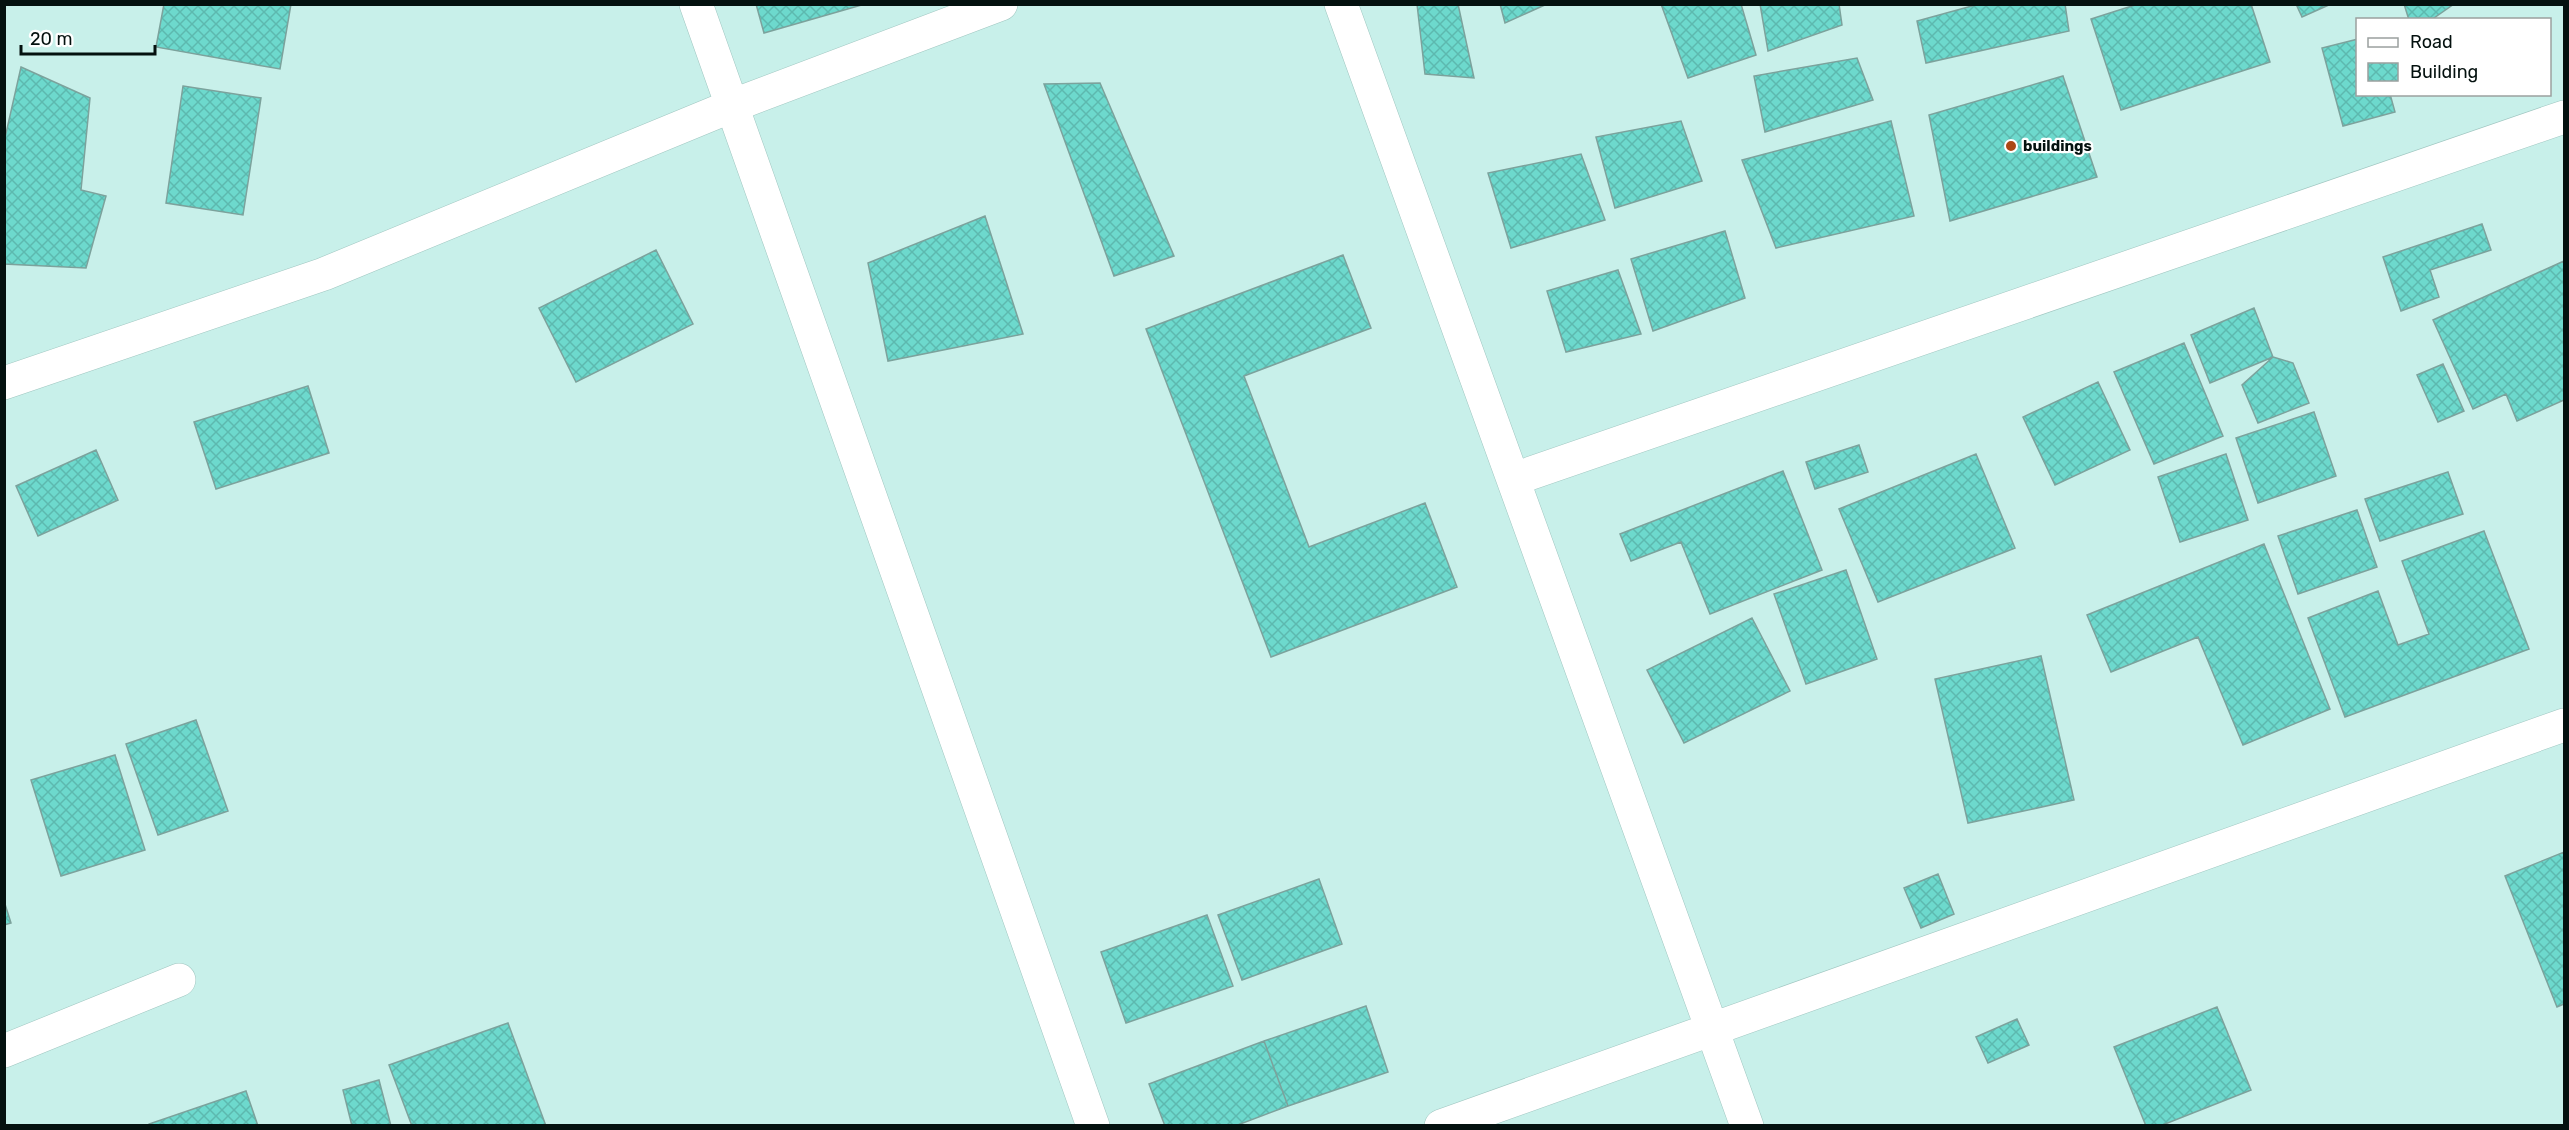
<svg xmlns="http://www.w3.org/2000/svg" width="2569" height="1130" viewBox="0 0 2569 1130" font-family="Rubik,sans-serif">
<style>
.building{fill:url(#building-cross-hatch);stroke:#7ca29c;stroke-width:1.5}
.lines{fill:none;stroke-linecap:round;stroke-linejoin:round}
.minor-casing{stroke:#9fc6c0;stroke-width:34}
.minor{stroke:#fff;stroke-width:33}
.poi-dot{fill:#ac4715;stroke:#fff;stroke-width:2}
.labels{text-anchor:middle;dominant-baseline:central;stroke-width:4.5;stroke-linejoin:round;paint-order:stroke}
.poi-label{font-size:15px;font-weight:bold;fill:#04110f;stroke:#fff;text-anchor:start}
</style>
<defs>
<pattern id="building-cross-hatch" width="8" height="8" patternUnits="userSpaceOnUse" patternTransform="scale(1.5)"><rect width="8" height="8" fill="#6dd9cd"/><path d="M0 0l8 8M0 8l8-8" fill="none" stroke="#5db9af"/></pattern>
</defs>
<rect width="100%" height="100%" fill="#c8f0ea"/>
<path class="building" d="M164 4H291L280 69 156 47Z
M756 4H865L764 33Z
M1417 4H1458L1474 78 1425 74Z
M1500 4H1547L1505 23Z
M1661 4H1741L1756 55 1688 78Z
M1760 4H1839L1842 25 1768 51Z
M1979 4H2065L2069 31 1926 63 1917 21Z
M2138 4H2251L2270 62 2121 110 2091 19Z
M2296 4H2331L2302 17Z
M2404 4H2454L2431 20H2409Z
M2358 39V94H2390L2395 112 2343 126 2322 48Z
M1857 58 1873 100 1765 132 1754 76Z
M21 67 90 98 81 190 106 196 86 268 4 264V142Z
M2063 76 2097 177 1950 221 1929 115Z
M1100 83 1174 256 1114 276 1044 84Z
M183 86 261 98 243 215 166 203Z
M1681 121 1702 181 1615 208 1596 137Z
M1891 121 1914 216 1776 248 1742 160Z
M1581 154 1605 220 1511 248 1488 173Z
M985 216 1023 334 888 361 868 263Z
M2482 224 2491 250 2430 270 2439 297 2401 311 2383 257Z
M1725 231 1745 298 1653 331 1631 259Z
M656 250 693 324 576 382 539 308Z
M1343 255 1371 328 1244 376 1309 547 1425 503 1457 587 1271 657 1146 329Z
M2564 261V400L2517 421 2506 394 2473 409 2433 320Z
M1618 270 1641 334 1566 352 1547 291Z
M2254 308 2273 357 2210 383 2191 335Z
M2184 343 2223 436 2154 464 2114 372Z
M2273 357 2293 363 2309 403 2258 423 2242 385Z
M2443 364 2464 411 2438 422 2417 375Z
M2098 382 2130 450 2055 485 2023 417Z
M308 386 329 453 216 489 194 422Z
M2314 412 2336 476 2258 503 2236 438Z
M1859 445 1868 472 1815 489 1806 462Z
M96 450 118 500 38 536 16 486Z
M1976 454 2015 548 1878 602 1839 509Z
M2226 454 2248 520 2180 542 2158 477Z
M1783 471 1822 570 1710 614 1681 542 1631 561 1620 534Z
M2448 472 2463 514 2380 541 2365 499Z
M2357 510 2377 567 2298 594 2278 536Z
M2484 531 2529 649 2345 717 2308 618 2378 591 2398 645 2429 634 2402 561Z
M2264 544 2330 709 2243 745 2198 637 2111 672 2087 615Z
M1846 570 1877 659 1806 684 1774 594Z
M1752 618 1790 691 1684 743 1647 670Z
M2041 656 2074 800 1968 823 1935 679Z
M196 720 228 811 158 835 126 744Z
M115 755 145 850 61 876 31 780Z
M2564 852V1004L2557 1007 2505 876Z
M1938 874 1954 914 1921 928 1904 888Z
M1319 879 1342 944 1242 980 1218 915Z
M4 901 11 923 4 925Z
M1207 915 1233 986 1126 1023 1101 952Z
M1366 1006 1388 1072 1288 1106 1264 1041Z
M2217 1007 2251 1090 2160 1126H2146L2114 1047Z
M2017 1019 2029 1045 1988 1063 1976 1037Z
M508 1023 546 1126H412L389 1065Z
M1264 1041 1288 1106 1235 1126H1165L1149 1084Z
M379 1080 391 1126H352L343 1090Z
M246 1091 258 1126H149V1124Z"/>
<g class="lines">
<g class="minor-casing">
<path id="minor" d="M696 4 1093 1126
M1341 4 1747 1126
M4 383 324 274 734 105 1001 4
M1514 479 2564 117
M4 1051 179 980
M1441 1126 2564 725"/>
</g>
<use href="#minor" class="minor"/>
</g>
<circle class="poi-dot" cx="2011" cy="146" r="6"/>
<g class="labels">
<g class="poi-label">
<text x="2023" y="146">buildings</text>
</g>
</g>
<rect width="2569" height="1130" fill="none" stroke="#04110f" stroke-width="12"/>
<rect x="2356" y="18" width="195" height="78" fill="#ffffff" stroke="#9ba09f" stroke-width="1.5"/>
<rect x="2368" y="38" width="30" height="9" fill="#ffffff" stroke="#9ba09f" stroke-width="1.5"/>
<text x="2410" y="48" font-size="18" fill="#04110f">Road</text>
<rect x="2368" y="63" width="30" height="18" fill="url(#building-cross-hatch)" stroke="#9ba09f" stroke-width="1.5"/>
<text x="2410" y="78" font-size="18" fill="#04110f">Building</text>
<path d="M21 45v9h134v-9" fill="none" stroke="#04110f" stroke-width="3"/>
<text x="30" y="45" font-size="18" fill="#04110f" stroke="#ffffff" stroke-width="4.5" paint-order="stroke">20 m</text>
</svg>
